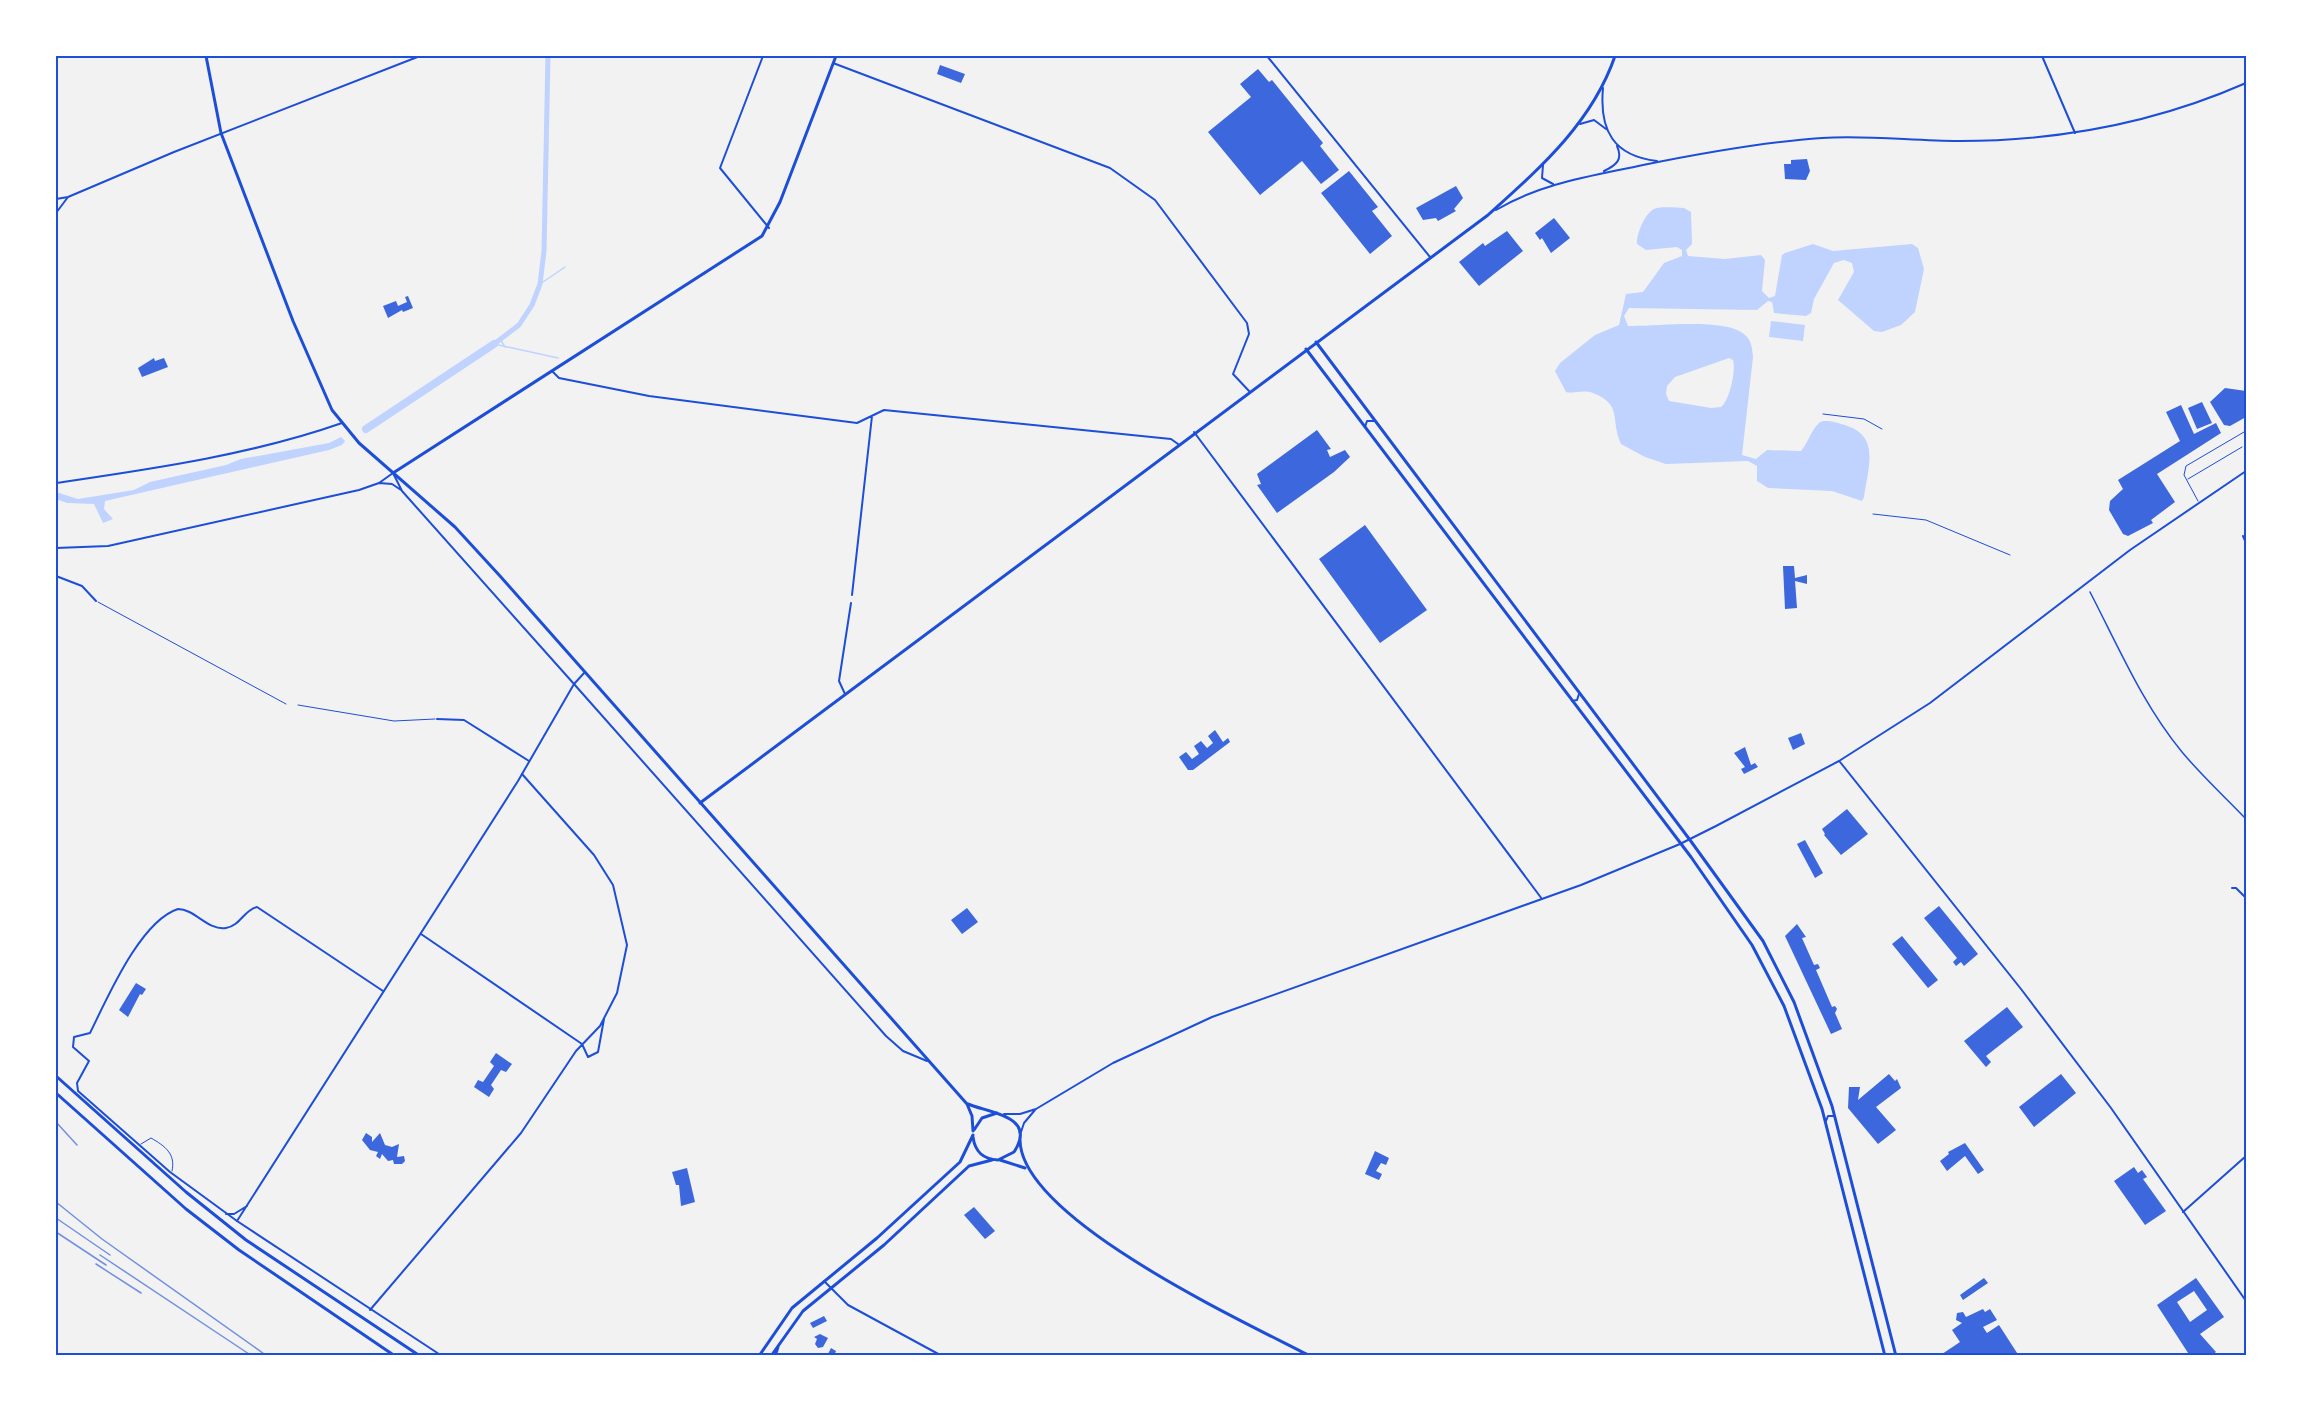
<svg xmlns="http://www.w3.org/2000/svg" width="2302" height="1411" viewBox="0 0 2302 1411" font-family="Bitter,serif">
<style>
.water{fill:#bfd3fe;fill-rule:evenodd}
.lines{fill:none;stroke-linecap:round;stroke-linejoin:round}
.stream{stroke:#bfd3fe;stroke-width:1.5}
.canal{stroke:#bfd3fe;stroke-width:5}
.river{stroke:#bfd3fe;stroke-width:8}
.building{fill:#3d67dc;fill-rule:evenodd}
.path{stroke:#1d4ed8;stroke-width:1}
.service{stroke:#1d4ed8;stroke-width:1}
.pedestrian{stroke:#1d4ed8;stroke-width:1.5}
.minor{stroke:#1d4ed8;stroke-width:2}
.tertiary{stroke:#1d4ed8;stroke-width:2}
.secondary{stroke:#1d4ed8;stroke-width:3}
.primary{stroke:#1d4ed8;stroke-width:3}
.rail{stroke:#7290e2;stroke-width:1.5}
.neatline{fill:none;stroke:#1d4ed8;stroke-width:2}
</style>
<rect width="100%" height="100%" fill="#f2f2f2"/>
<path class="water" d="M1684 208 1691 212 1692 244 1686 250 1688 256 1725 259 1761 255 1765 260 1762 291 1769 298 1775 296 1782 255 1785 253 1813 244 1833 251 1912 244 1918 248 1924 269 1915 312 1901 325 1882 332 1874 331 1838 300 1854 272 1852 263 1844 260 1834 263 1814 299 1811 313 1806 316 1774 313 1772 302 1768 301 1757 310 1629 308 1624 316 1628 326C1655 327 1726 317 1745 335 1752 341 1752 349 1753 357L1742 455 1756 459 1767 450 1801 451C1808 443 1811 430 1819 423 1823 419 1836 422 1841 424 1882 434 1868 466 1864 497L1862 501 1832 491 1768 488 1757 481V466L1748 461 1666 464 1645 457 1621 444C1610 419 1623 405 1593 393 1583 389 1573 394 1566 392L1555 371 1560 363 1595 335 1619 325 1626 294 1643 292 1664 263 1682 256V250L1677 247 1646 250 1637 244C1636 235 1645 213 1654 209 1662 206 1676 208 1684 208ZM1729 358 1733 360C1736 370 1730 400 1721 407L1711 408 1669 401 1666 394 1667 386 1675 377Z
M1771 321 1805 325 1803 341 1769 337Z
M341 437 345 441 342 445 329 450 105 501 104 509 113 519 103 523 94 504 67 503 56 499V492L78 499 134 490 150 482 226 465 241 459 329 443Z"/>
<g class="lines">
<path class="stream" d="M540 284 565 267
M500 339 505 347
M494 344 558 358"/>
<path class="canal" d="M494 344 519 325 532 305 540 284 544 251 548 56"/>
<path class="river" d="M366 429 494 344"/>
</g>
<path class="building" d="M940 65 965 74 961 83 937 74Z
M1258 69 1269 82 1272 80 1323 143 1320 146 1339 170 1321 184 1302 161 1260 195 1208 132 1251 97 1240 84Z
M1807 159 1810 171 1806 180 1785 179 1784 164H1791V160Z
M1349 171 1378 207 1372 211 1392 236 1370 254 1321 193Z
M1456 186 1463 198 1454 209 1456 211 1438 221 1436 218 1423 220 1416 208Z
M1554 218 1570 238 1551 253 1542 238 1540 240 1535 233Z
M1507 231 1523 251 1479 286 1459 262 1483 243 1485 246Z
M408 296 413 308 403 312 402 310 388 318 383 306 396 301 398 306 407 302 405 297Z
M154 358 155 361 164 358 168 367 142 377 138 368Z
M2225 388 2246 391V417L2230 426 2224 425 2210 402Z
M2202 402 2212 423 2197 429 2188 408Z
M2181 405 2194 434 2216 423 2221 433 2157 474 2175 502 2151 520 2153 523 2128 536 2123 534 2109 510 2110 501 2123 489 2118 480 2180 441 2166 412Z
M1317 430 1331 449 1327 450 1330 457 1345 450 1350 457 1334 472 1277 513 1257 485 1261 484 1257 474Z
M1365 525 1427 610 1380 643 1319 559Z
M1783 566H1794L1795 578 1807 575V584L1795 581 1797 608 1785 609Z
M1215 730 1223 742 1228 738 1230 742 1193 770H1188L1179 757 1186 752 1192 759 1199 754 1194 746 1201 741 1207 748 1213 743 1208 736Z
M1801 733 1805 744 1793 750 1788 738Z
M1745 747 1751 765 1755 763 1758 767 1744 774 1741 769 1745 767 1734 753Z
M1847 809 1868 834 1841 855 1824 835 1825 834 1822 829Z
M1805 840 1823 873 1815 878 1797 844Z
M1939 906 1978 954 1964 966 1961 962 1956 966 1953 962 1957 958 1924 918Z
M967 908 978 922 962 934 951 920Z
M1797 924 1806 937 1802 938 1814 965 1818 964 1820 968 1816 970 1832 1007 1835 1006 1837 1009 1835 1013 1842 1029 1831 1034 1785 936Z
M1902 936 1938 980 1928 988 1892 944Z
M136 983 146 989 142 995 140 994 128 1017 119 1010Z
M2007 1007 2023 1027 1986 1056 1991 1062 1986 1067 1964 1041Z
M496 1053 512 1064 506 1072 501 1070 491 1085 494 1089 489 1097 474 1087 478 1080 483 1082 494 1066 490 1062Z
M1889 1074 1895 1081 1897 1079 1901 1088 1876 1107 1896 1130 1878 1144 1848 1108 1849 1087H1860L1858 1100Z
M2061 1074 2076 1093 2034 1127 2019 1107Z
M366 1133 372 1137V1142L380 1133 385 1145 392 1147 399 1144 397 1157 404 1156 405 1161 402 1164H394L393 1160 388 1161 382 1154 380 1159 376 1156 378 1152 370 1150 362 1140Z
M1965 1143 1984 1170 1978 1174 1965 1156 1947 1171 1940 1161 1949 1154 1948 1152Z
M1375 1151 1389 1158 1386 1165 1381 1163 1376 1171 1382 1174 1379 1180 1365 1174Z
M2134 1167 2138 1173 2142 1170 2147 1177 2143 1179 2166 1211 2145 1225 2114 1181Z
M687 1168 695 1202 681 1206 679 1185H676L672 1172Z
M974 1207 995 1231 985 1239 964 1215Z
M1984 1278 1988 1283 1963 1300 1960 1295Z
M2196 1278 2224 1317 2200 1334 2216 1352 2211 1356H2190L2157 1305ZM2194 1291 2207 1310 2190 1322 2177 1302Z
M1983 1309 1985 1312 1990 1309 1997 1320 1983 1327 1987 1333 1999 1325 2019 1356H1939L1960 1342 1952 1330 1962 1323 1956 1320 1957 1313 1963 1312 1966 1317Z
M824 1316 827 1321 813 1328 810 1323Z
M820 1334 828 1338 823 1347 818 1348 815 1344 817 1339 814 1337Z
M831 1348 836 1351 834 1356H827Z"/>
<g class="lines">
<path class="path" d="M1823 414 1864 419 1882 429
M1873 514 1926 520 2010 555"/>
<path class="service" d="M2188 479 2242 447
M2198 501 2184 475 2186 466 2244 432
M98 602 286 704
M298 705 394 721 435 719
M141 1144 151 1138C165 1146 176 1154 172 1171"/>
<path class="pedestrian" d="M2090 592C2118 646 2143 705 2182 752 2202 776 2225 797 2246 819"/>
<path class="minor" d="M763 56 720 168 769 228
M2042 56 2075 133
M833 63 1110 168 1155 200 1247 323 1249 334 1233 374 1249 391
M56 199 68 197 174 152 420 56
M56 213 68 197
M552 371 559 378 649 396 857 423 884 410 1171 439 1178 444
M1365 427 1367 421H1375
M56 483C151 469 251 455 342 423
M2243 536 2246 543
M56 576 82 586 96 601
M852 595 872 416
M574 684 886 1036 903 1051 927 1061
M845 694 839 681 851 603
M1572 701 1577 700 1579 694
M437 719 464 720 529 761
M2232 888H2236L2246 898
M421 934 582 1044
M582 1044 588 1057 598 1052 604 1019
M2183 1212 2246 1156
M237 1221 170 1172 78 1091 77 1083 89 1061 73 1047 74 1037 90 1033C107 999 140 921 178 909 195 909 208 931 226 928 240 926 244 910 257 907L383 991
M370 1310 521 1133 576 1051 600 1026 617 993 627 945 613 885 594 855 522 774"/>
<path class="tertiary" d="M1267 56 1430 257
M1603 88C1599 131 1614 156 1657 161
M1580 124 1594 120 1606 129
M1543 165 1542 178 1553 184
M1604 171C1617 165 1623 159 1617 146
M1496 210C1541 183 1592 176 1643 165 1702 153 1762 142 1822 138 1868 135 1913 141 1959 141 2058 141 2155 123 2246 83
M1194 432 1542 899
M379 483 392 484 401 490
M56 548 108 546 359 490 379 483 393 473 402 491 574 684
M1840 762 2021 989 2111 1108 2246 1301
M1004 1114H1020L1036 1109 1113 1063 1212 1017 1581 885 1680 844 1716 826 1839 761 1930 703 2130 550 2246 471
M1826 1121 1828 1116H1834
M1021 1132 1024 1123 1035 1110
M226 1214H234L247 1206
M824 1281 848 1305 942 1356
M442 1356 237 1221 518 781 574 684 585 672"/>
<path class="secondary" d="M206 56 221 133 293 321 332 410 359 443 455 527 500 576 967 1104 972 1116 973 1131
M1316 342 1690 840 1763 941 1794 1002 1832 1106 1896 1356
M1306 349 1691 857 1752 945 1784 1006 1822 1109 1885 1356
M393 473 762 236 780 202 836 56
M700 803 1488 215C1540 168 1592 123 1615 56
M968 1104C989 1113 1038 1116 1014 1152L998 1160C983 1159 975 1152 973 1137
M974 1130 982 1118 997 1113
M1020 1140C1021 1219 1245 1322 1310 1356
M1000 1160 1025 1168
M759 1356 792 1308 877 1238 960 1162 973 1135
M771 1356 803 1311 884 1245 969 1166 992 1160
M775 1356 778 1347"/>
<path class="primary" d="M56 1076 186 1192 246 1240 420 1356
M56 1093 186 1209 239 1250 395 1356"/>
<path class="rail" d="M56 1122 77 1145
M56 1202 102 1239 267 1356
M56 1218 110 1255
M56 1232 106 1265
M100 1255 252 1356
M96 1264 141 1293"/>
</g>
<rect width="2302" height="1411" fill="none" stroke="#ffffff" stroke-width="114"/>
<rect x="57" y="57" width="2188" height="1297" class="neatline"/>
</svg>
